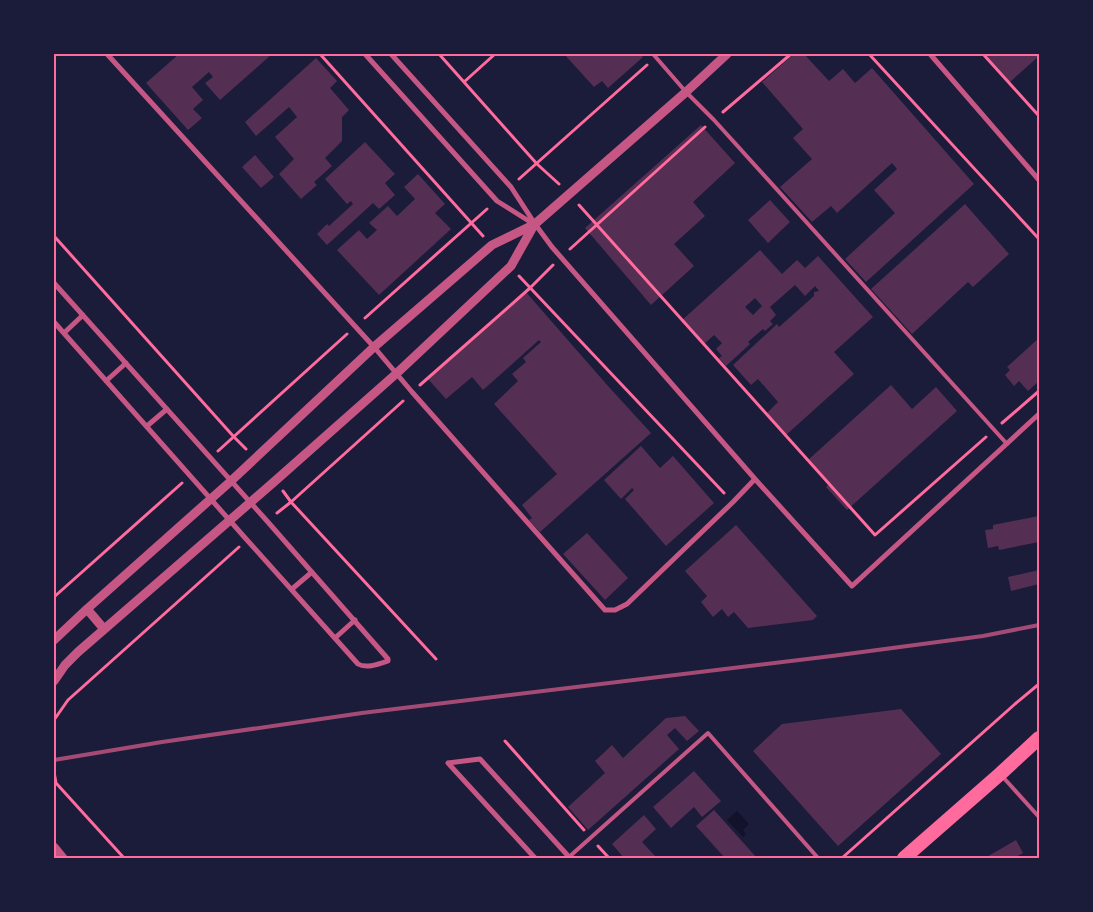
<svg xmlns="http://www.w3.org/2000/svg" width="1093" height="912" viewBox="0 0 1093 912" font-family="'DM Sans',sans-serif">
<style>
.water{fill:#12122b}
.building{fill:#542f53;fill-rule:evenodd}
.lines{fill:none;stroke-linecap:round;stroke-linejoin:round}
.path{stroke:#ff6b9d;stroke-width:3}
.service{stroke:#c65784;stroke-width:4}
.minor{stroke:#c65784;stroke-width:5}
.tertiary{stroke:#c65784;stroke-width:9}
.trunk{stroke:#ff6b9d;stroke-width:14}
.rail{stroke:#a44b75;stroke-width:4}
.neatline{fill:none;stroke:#ff6b9d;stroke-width:2}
</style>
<rect width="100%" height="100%" fill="#1b1b3a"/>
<path class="water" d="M737 811 749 824 743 830 746 834 743 837 727 820Z"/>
<path class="building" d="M179 54H272L220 100 205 83 213 77 209 72 192 87 203 100 193 109 202 118 188 130 146 83Z
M564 54H640L643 57 608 88 602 81 594 87Z
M794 54H804L829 81 843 69 855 83 872 68 974 184 866 282 845 259 895 213 874 190 897 169 892 163 837 213 831 206 812 222 780 187 812 159 793 138 803 129 762 82Z
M985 54H1039V56L1010 82Z
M316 58 337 81 330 88 349 110 342 117V141L325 158 332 166 314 182 317 185 301 199 279 174 294 159 275 137 297 117 289 107 256 136 245 122Z
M701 125 735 163 693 202 705 216 674 244 694 266 651 305 585 228Z
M365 142 395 174 385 183 395 195 379 209 373 203 327 245 317 234 327 224 329 226 353 204 351 201 347 204 325 179Z
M255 155 274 177 261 188 242 167Z
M418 174 445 204 435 213 451 229 379 295 337 250 359 230 367 239 377 230 369 223 388 206 397 216 415 199 404 187Z
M770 200 790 222 768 243 748 220Z
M965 204 1009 254 973 287 968 282 912 334 871 289Z
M760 250 782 274 797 260 805 268 818 256 873 317 834 352 854 374 786 435 767 413 778 402 758 379 751 385 733 365 777 324 779 327 814 296V292L819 291 815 286 805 296 795 285 770 307 776 315 770 321 773 324 765 331 763 329 748 342 750 344 726 366 719 358 722 356 716 349 722 343 714 335 703 345 681 321ZM755 298 762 306 753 315 745 307Z
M525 291 608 386 651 433 540 532 529 520 532 518 522 505 557 474 494 404 518 381 512 374 526 362 523 358 541 342 539 340 483 390 472 377 446 399 428 379Z
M1039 338V381L1028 391 1019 381 1014 386 1005 375 1010 370 1007 367Z
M891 385 912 409 936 387 957 411 847 510 826 487 829 484 808 460Z
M641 446 660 468 673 456 714 503 666 546 625 499 634 490 632 488 621 499 604 480Z
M1039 516V542L999 550 998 546 988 548 985 530 993 529V525Z
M736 525 817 616 813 620 748 628 734 612 728 617 722 609 713 617 701 602 707 596 685 571Z
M587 533 628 578 605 600 563 554Z
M1039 570V584L1011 591 1008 577Z
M901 709 941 754 838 846 753 751 782 724Z
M685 716 699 731 687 741 675 728 667 735 679 749 588 830 568 807 605 773 595 761 612 745 623 758 666 718Z
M694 771 721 801 702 817 694 807 671 828 653 807Z
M714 810 757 858H725L696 826Z
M644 815 656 829 642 842 657 858H624L612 844Z
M1016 840 1023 853 1014 858H985Z"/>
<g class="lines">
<path class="path" d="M320 54 483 236
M439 54 537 164 559 184
M869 54 1039 239
M983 54 1039 116
M464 82 495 54
M723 112 791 54
M519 179 647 65
M579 205 875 535 986 437
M54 236 234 437 246 449
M570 249 705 127
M519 276 724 493
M365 318 487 209
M420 385 530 288 553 265
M1002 423 1039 391
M218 451 347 334
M283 491 291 502 436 659
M277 513 291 502 403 401
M54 597 182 483
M54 720 68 700 239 547
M505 741 584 830
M54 772 56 783 124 858
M598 846 609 858
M842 858 1015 704 1039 684"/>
<path class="service" d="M653 54 686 92 714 120 1007 444
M1002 776 1039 817
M569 857 708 733 818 858"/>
<path class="minor" d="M107 54 374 347 412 392 605 610H615L627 604 733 502 755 479
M365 54 497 201 532 223
M391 54 511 187 535 224 552 247 755 479 852 586 1039 414
M930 54 1039 180
M54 283 267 521 388 659V661C379 664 366 669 358 664L247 540 54 322
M64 333 83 315
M106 381 126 363
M147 426 167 409
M292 589 312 572
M335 638 355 620
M448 763 480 759 570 858
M448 763 535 858"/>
<path class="tertiary" d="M87 609 104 629
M54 640 87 609 231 481 374 347 492 245 535 224 686 92 727 54
M54 681 65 665 78 652 275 481 397 373 511 266 534 225
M54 847 63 858"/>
<path class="trunk" d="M904 858 1000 774 1039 738"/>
<path class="rail" d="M54 760 162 742 362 713 832 656 983 636 1039 625"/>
</g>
<rect width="1093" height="912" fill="none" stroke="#1b1b3a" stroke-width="110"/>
<rect x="55" y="55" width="983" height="802" class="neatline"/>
</svg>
